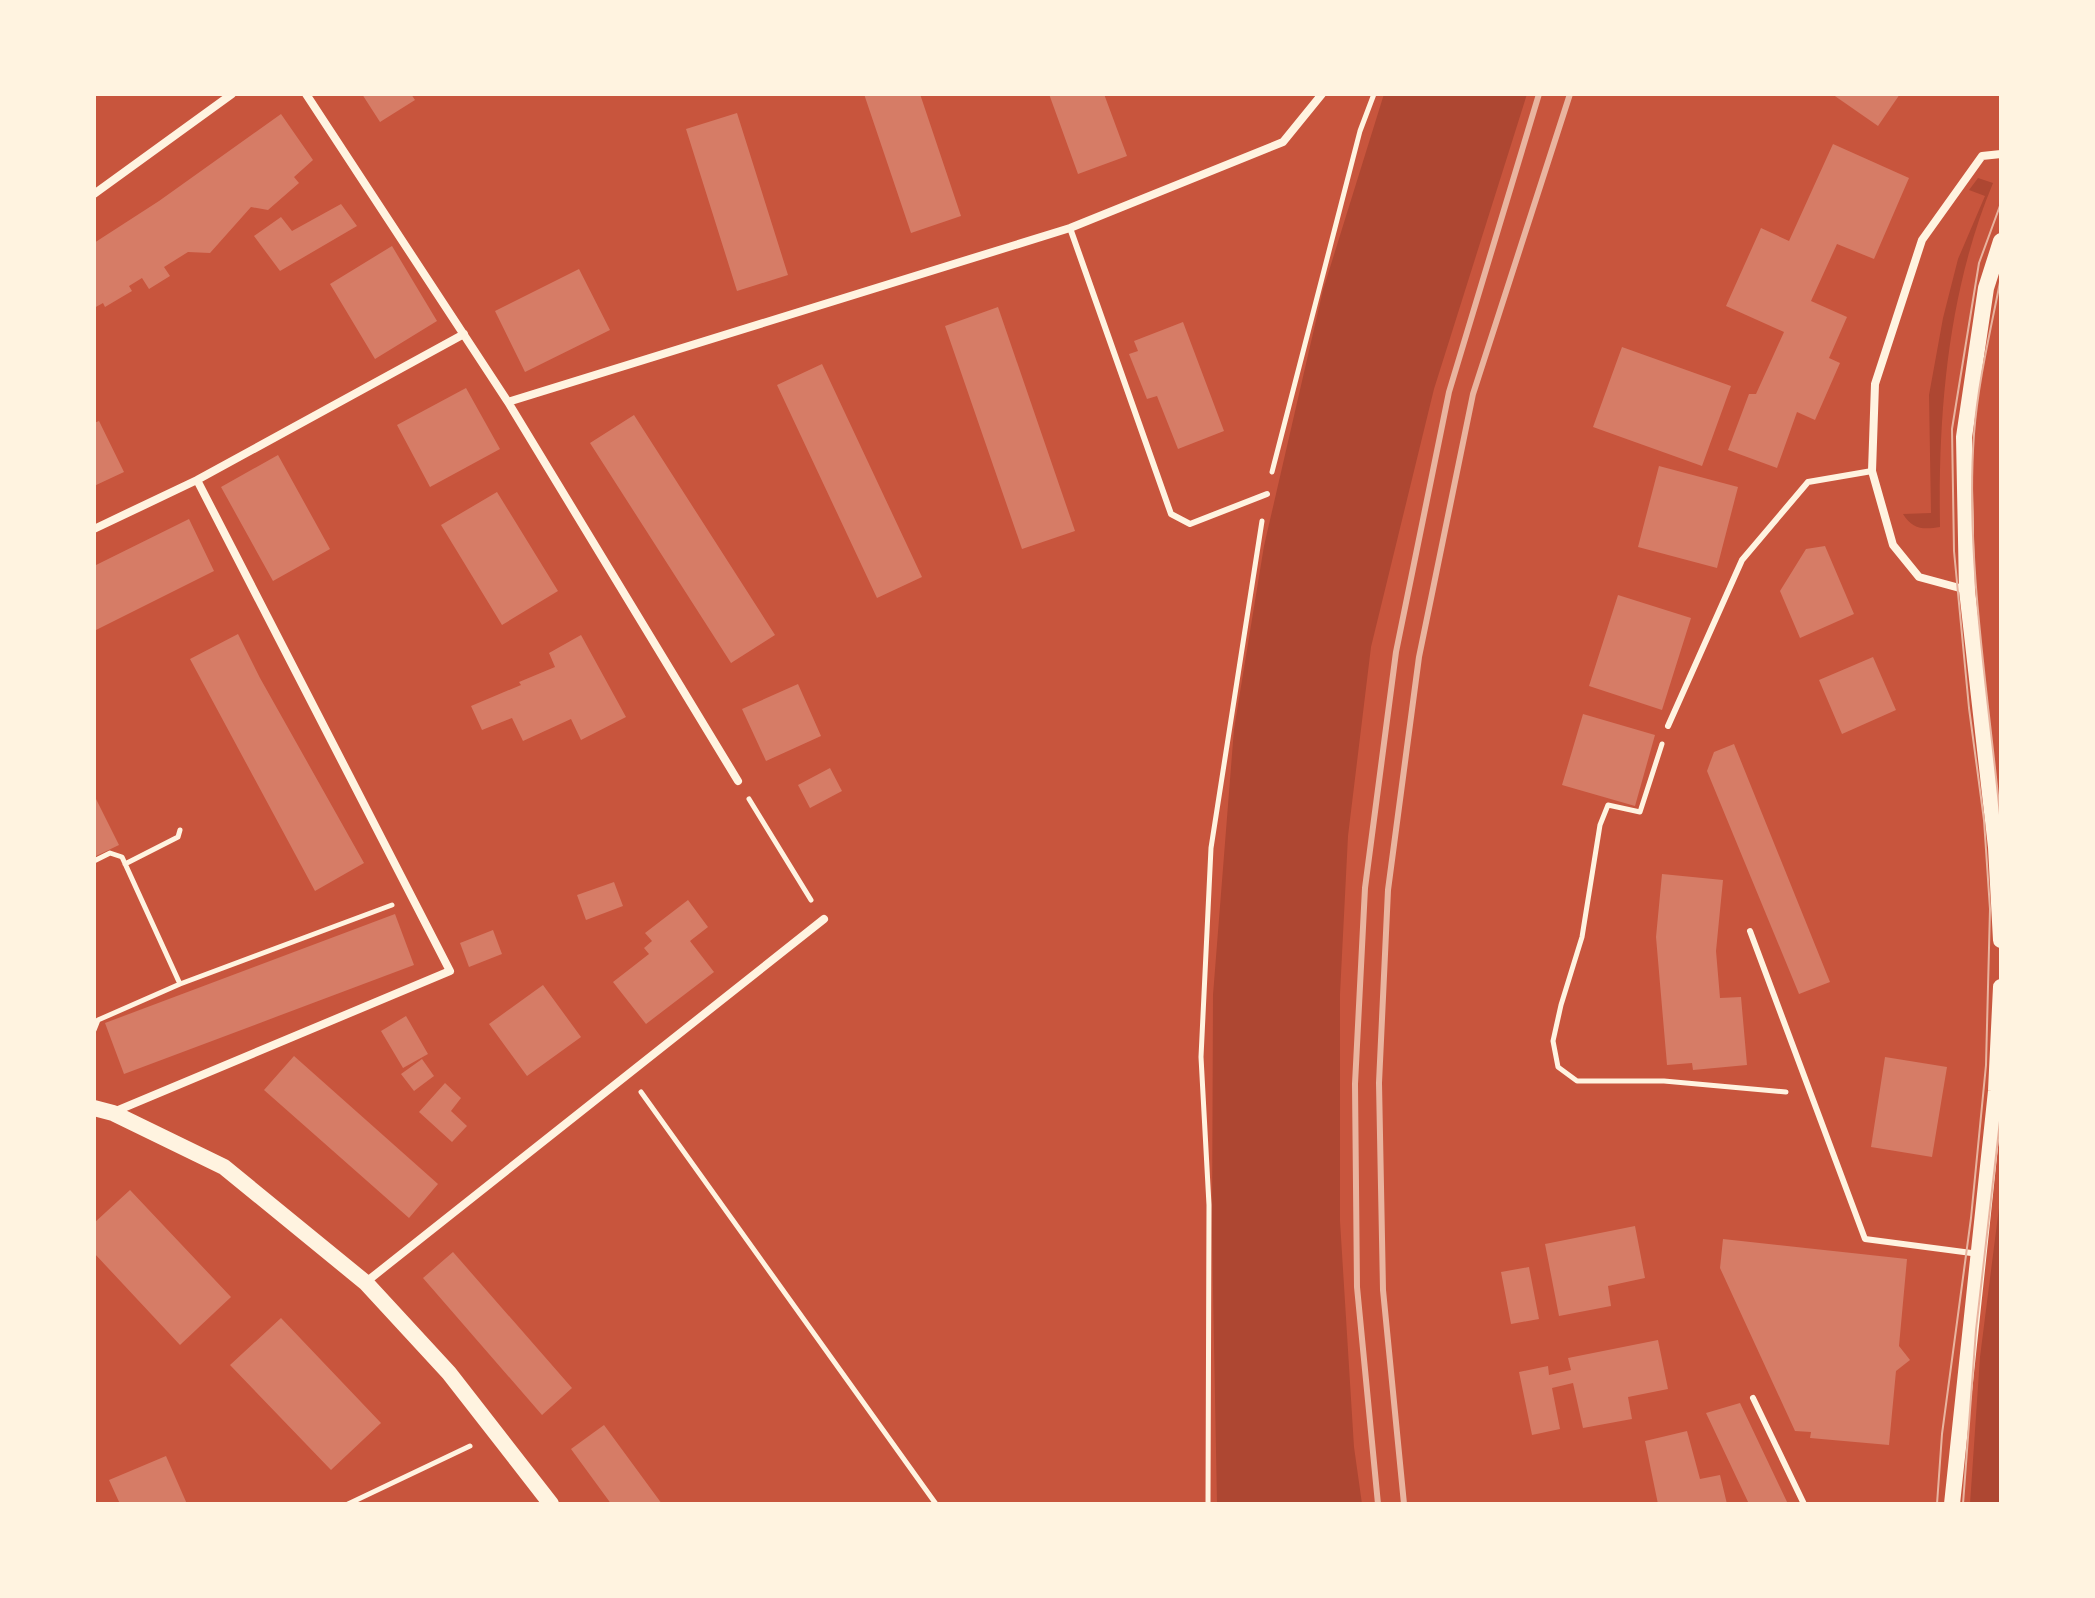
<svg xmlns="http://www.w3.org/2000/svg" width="2095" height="1598" viewBox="0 0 2095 1598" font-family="Arial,sans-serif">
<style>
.green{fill:#ae4732}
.building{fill:#d67c66}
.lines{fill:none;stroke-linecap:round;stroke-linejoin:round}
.path{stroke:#fff3e0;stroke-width:5}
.service{stroke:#fff3e0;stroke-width:6}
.minor{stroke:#fff3e0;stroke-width:8}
.secondary{stroke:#fff3e0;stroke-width:16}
.tram{stroke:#e9b49f;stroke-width:2}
.rail{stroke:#e9b49f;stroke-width:6}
</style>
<rect width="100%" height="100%" fill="#c8553d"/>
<path class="green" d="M1384 94H1527L1434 389 1371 647 1348 836 1340 994V1221L1354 1447 1362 1504H1217L1212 1235 1213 995 1234 729 1264 546 1323 290Z
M1978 178 1993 183C1948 291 1938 412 1940 527 1923 530 1912 529 1903 514L1931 513 1929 395 1943 318 1958 259 1985 196 1969 190Z
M2001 1192V1496L2000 1504H1970L1980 1357Z"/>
<path class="building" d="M362 94H411L415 100 380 122Z
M864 94H920L961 216 911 233Z
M1049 94H1104L1127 156 1078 174Z
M1832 94H1900L1878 126Z
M737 113 788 275 737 291 686 129Z
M281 114 313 160 294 177 299 183 268 210 251 207 210 253 188 252 164 267 170 276 149 289 142 278 129 286 132 291 105 307 103 303 94 308V243L159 201Z
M1833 144 1909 178 1874 259 1837 244 1811 301 1847 317 1829 358 1840 363 1815 420 1797 412 1777 468 1728 450 1749 394H1756L1784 332 1726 306 1761 228 1789 241Z
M341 204 357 226 280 271 254 236 281 217 292 231Z
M392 246 437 321 375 359 330 284Z
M579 269 610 330 525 372 495 311Z
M998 307 1075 531 1022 549 945 326Z
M1183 322 1224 431 1178 449 1157 396 1147 399 1129 354 1138 351 1134 341Z
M1622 347 1731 386 1702 466 1593 427Z
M822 364 922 577 877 598 777 385Z
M466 388 500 449 430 487 397 425Z
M634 415 775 635 731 663 590 443Z
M99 421 124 472 94 486V423Z
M278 455 330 549 273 581 221 487Z
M1659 466 1738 487 1717 568 1638 547Z
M497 492 558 591 502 625 441 525Z
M189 519 214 571 94 631V566Z
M1825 546 1854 614 1800 638 1780 591 1806 549Z
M1618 595 1691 618 1662 710 1589 686Z
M238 634 260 678 364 863 315 891 190 659Z
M581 635 626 717 581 740 571 719 523 741 512 718 482 730 471 706 521 685 519 682 555 667 549 653Z
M1873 657 1896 710 1842 734 1819 680Z
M798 684 821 736 766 761 742 709Z
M1583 714 1655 735 1635 806 1562 785Z
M1734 744 1830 982 1799 994 1707 771 1714 752Z
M830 768 842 791 810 808 798 785Z
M94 795 119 845 94 857Z
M1662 874 1723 880 1716 951 1720 998 1741 997 1747 1065 1693 1070 1692 1063 1667 1065 1656 937Z
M614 882 623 906 586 920 577 895Z
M688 900 708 927 690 941 714 972 646 1024 613 982 649 954 644 948 652 941 645 933Z
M395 914 414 965 124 1074 105 1023Z
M493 930 502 954 469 967 460 943Z
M543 985 581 1037 527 1076 489 1024Z
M406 1016 428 1054 403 1068 381 1031Z
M294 1056 438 1184 409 1218 264 1090Z
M1885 1057 1947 1067 1932 1157 1871 1147Z
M422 1059 434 1076 414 1091 401 1074Z
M445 1083 461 1098 451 1111 467 1126 452 1142 419 1112Z
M130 1190 231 1297 180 1345 94 1253V1223Z
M1635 1226 1645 1278 1608 1286 1611 1306 1559 1316 1545 1244Z
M1723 1239 1907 1259 1899 1346 1910 1360 1896 1371 1889 1445 1810 1438 1811 1432 1795 1431 1720 1268Z
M453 1252 572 1388 542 1415 423 1278Z
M1529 1267 1539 1319 1511 1324 1501 1272Z
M281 1318 381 1423 331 1470 230 1365Z
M1658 1340 1668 1389 1628 1397 1632 1419 1583 1428 1573 1383 1552 1388 1560 1429 1532 1435 1519 1372 1548 1366 1549 1375 1571 1370 1568 1358Z
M1740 1403 1788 1504H1749L1706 1413Z
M604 1425 662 1504H611L609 1501 571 1449Z
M1687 1431 1700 1479 1720 1475 1727 1504H1658L1645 1441Z
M166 1456 187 1504H120L109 1480Z"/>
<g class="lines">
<path class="path" d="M1272 472 1360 131 1374 94
M1662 744 1640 812 1608 805 1600 825 1582 937 1561 1005 1553 1041 1558 1067 1577 1081H1664L1786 1092
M749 799 811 900
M94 861 110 853 122 857 180 984
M125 864 178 837 180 830
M94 1030 98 1020 180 984 392 905
M641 1092 936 1504
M348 1504 470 1446
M1208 1504 1209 1205 1201 1057 1211 848 1262 521"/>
<path class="service" d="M1070 228 1171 514 1190 524 1267 494
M1668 726 1742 560 1808 482 1872 471
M1750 931 1865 1239 1979 1254
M1753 1398 1804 1504"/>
<path class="minor" d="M306 94 508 402 738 781
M94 194 232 94
M508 402 1070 228 1283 142 1322 94
M94 529 197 480 464 334
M1967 590 1919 577 1893 545 1872 471 1875 384 1922 240 1982 156 2001 154
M116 1111 450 971 197 480
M366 1282 824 919"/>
<path class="secondary" d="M2001 241 1986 288 1964 437 1967 590 1996 847 2001 940
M94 1108 113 1113 224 1167 366 1283 449 1373 551 1504
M1952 1504 1996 1091 2001 987"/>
<path class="tram" d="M2001 277C1991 329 1978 381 1974 434 1965 559 1989 699 2001 825
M1937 1504 1942 1434 1971 1218 1986 1065 1990 909 1984 820 1969 708 1954 551 1952 429 1979 263 2001 203
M1963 1504 1976 1330 2001 1112"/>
<path class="rail" d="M1378 1504 1357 1287 1355 1084 1365 888 1396 652 1449 392 1539 94
M1404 1504 1383 1290 1379 1083 1388 890 1419 657 1473 394 1570 94"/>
</g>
<rect width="2095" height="1598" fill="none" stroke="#fff3e0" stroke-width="192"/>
</svg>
